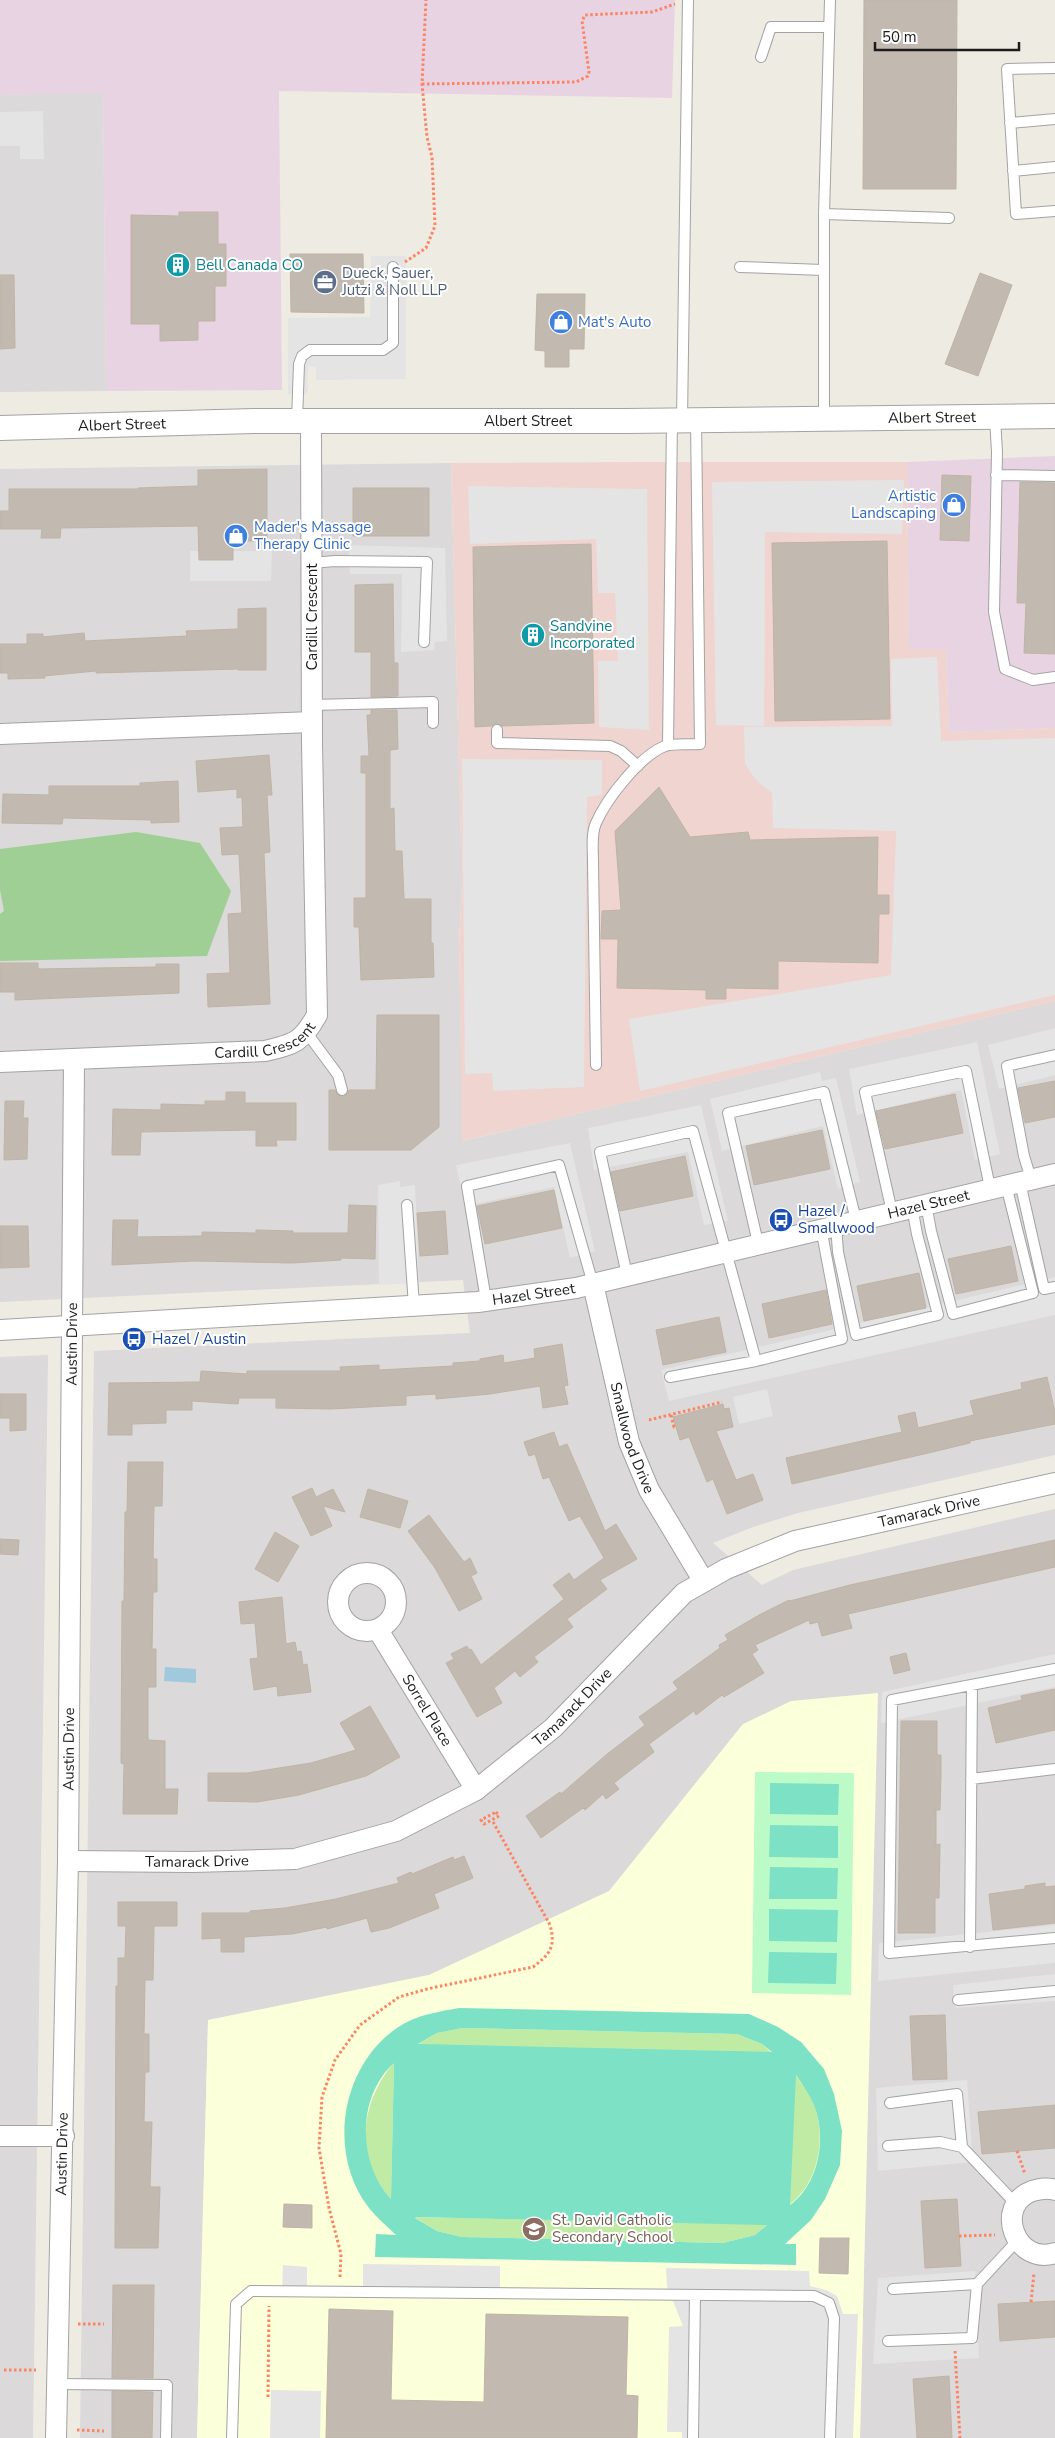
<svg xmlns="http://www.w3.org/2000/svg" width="1055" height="2438" viewBox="0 0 1055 2438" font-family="'Nunito Sans',sans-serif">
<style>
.residential{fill:#dbd9d9}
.commercial{fill:#f0d4d0}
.industrial{fill:#e8d3e2}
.education{fill:#fbffda}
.grass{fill:#c0eba5}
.forest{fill:#9fcf95}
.park{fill:#bcfbc8}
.pitch{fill:#7ce1c5;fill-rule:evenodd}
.parking{fill:#e4e4e4}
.water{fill:#a0c9de}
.building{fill:#c2bab1;stroke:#c0b3a3}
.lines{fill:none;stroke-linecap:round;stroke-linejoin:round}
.service-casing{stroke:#a3a3a3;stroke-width:12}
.minor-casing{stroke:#a3a3a3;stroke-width:22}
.tertiary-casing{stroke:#a3a3a3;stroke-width:26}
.path{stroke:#fe8362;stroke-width:3;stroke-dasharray:2.5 2.5;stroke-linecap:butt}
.service{stroke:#fff;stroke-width:10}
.minor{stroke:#fff;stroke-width:20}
.tertiary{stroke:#fff;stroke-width:24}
.labels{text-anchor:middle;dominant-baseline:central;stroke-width:4;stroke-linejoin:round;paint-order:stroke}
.culture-label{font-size:15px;fill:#0d838f;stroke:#fff;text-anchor:start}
.service-label{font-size:15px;fill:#4e5e75;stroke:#fff;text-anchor:start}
.shop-label{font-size:15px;fill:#366cbe;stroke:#fff;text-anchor:start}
.street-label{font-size:15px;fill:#1c1c1c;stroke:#fff}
.transit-label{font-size:15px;fill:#164399;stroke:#fff;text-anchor:start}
.education-label{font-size:15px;fill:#785e54;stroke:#fff;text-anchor:start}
</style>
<rect width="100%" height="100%" fill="#eeebe2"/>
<path class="residential" d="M103 92 106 391 0 392V95Z
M451 463 462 883 459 944 463 1141 1055 1001V1455L798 1513 753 1527 713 1543 762 1585 793 1570 1055 1509V2438H860L877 1693 743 1724 610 1891 429 1975 208 2020 197 2438H80L94 1351 470 1333 463 1280 0 1302V469Z
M48 1355 33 2438H0V1357Z"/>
<path class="commercial" d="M640 462H907L909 648H946L949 732 1055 728V1001L462 1141 459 944 462 883 451 463Z"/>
<path class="industrial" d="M0 0H675L672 98 279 91 282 390 106 391 103 93 0 95Z
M1055 456V728L949 732 946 649H909L907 462Z"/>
<path class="education" d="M878 1693 860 2438H197L208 2020 429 1975 609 1891 743 1724 791 1701Z"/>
<path class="grass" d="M463 2028 737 2034 762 2044 772 2053 417 2045 437 2033Z
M394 2062 391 2199C353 2157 360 2104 394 2062Z
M795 2074C802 2084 811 2095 815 2107 826 2141 818 2183 789 2205Z
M414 2217 768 2224 755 2235 723 2243 462 2237 437 2231Z"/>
<path class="forest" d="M136 832 200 843 231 891 207 956 0 961V914L4 911 0 890V849Z"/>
<path class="park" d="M755 1772 854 1773 851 1995 752 1993Z"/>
<path class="pitch" d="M770 1783 839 1784 838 1815 770 1814Z
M770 1825 838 1826V1858L769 1857Z
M770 1867 838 1868 837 1899H769Z
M769 1909 838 1910 837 1942 769 1941Z
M769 1952 837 1953 836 1984 768 1983Z
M459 2008 749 2014 778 2027 801 2042 824 2069 834 2094 842 2131 840 2165 825 2199 811 2220 785 2244H796V2265L375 2257 376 2234 396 2235C387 2226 377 2218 369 2208 324 2150 343 2056 407 2022 423 2014 442 2011 459 2008ZM463 2028 737 2034 762 2044 772 2052 418 2044 437 2033ZM394 2063 391 2198V2199C357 2163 357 2096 394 2063ZM796 2075C803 2085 809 2094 814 2105 827 2138 819 2184 790 2205ZM415 2218 416 2217 767 2225 755 2235 723 2243 462 2237 437 2231Z"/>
<path class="parking" d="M43 111 44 159H20V146H0V112Z
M371 256H406V379L316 380V367L308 366 307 394H288V318L370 317Z
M904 480 902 534 765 532 764 726 716 725 712 482Z
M468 486 647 489 649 730 599 727 598 661H618L615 593H598L596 539 470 544Z
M349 545 445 548 447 641 435 642 434 650 401 652 402 574H350Z
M190 551H272L271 581H190Z
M937 657 941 741 1055 738V995L640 1091 629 1019 891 975 896 831 773 828 772 793 756 780 745 764 744 727 892 726 891 659Z
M462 759 602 760V795L587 797 584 1087 493 1091 492 1073 465 1074Z
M1055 1028V1075L999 1089 988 1045Z
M977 1042 1000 1154 975 1160 961 1090 857 1115 849 1069Z
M820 1072 822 1081 836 1078 860 1182 838 1189 823 1126 722 1151 710 1099Z
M701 1105 728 1221 704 1225 688 1152 594 1170 588 1128Z
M570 1143 595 1251 570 1258 554 1187 465 1206 456 1165Z
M400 1181V1187L415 1185 419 1283 379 1285 378 1185Z
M1055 1277V1315L669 1401 661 1370Z
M767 1389 773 1416 739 1424 733 1397Z
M1055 1654V1687L881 1723 882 1692Z
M1055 1925V1963L878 1981 879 1943Z
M1055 1974V2001L955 2008 953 1985Z
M967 2080 973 2162 878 2171 876 2088Z
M363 2264 500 2266V2293L363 2291Z
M283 2265 307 2267V2291H282Z
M666 2268 809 2271 810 2286 826 2290 837 2296 843 2314H858L853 2438H682V2432H667L669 2327 683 2326 667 2286Z
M975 2271 979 2358 873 2364 878 2278Z
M271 2390 321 2391 320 2438H270Z"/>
<path class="water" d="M165 1667 196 1669V1683L164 1681Z"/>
<path class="building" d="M864 0H957L956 189H863Z
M179 212H218V244H226V286H215V321H198V340L160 341V324H131V215L179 216Z
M290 254H363L364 313 291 312Z
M980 273 1012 285 978 376 945 364Z
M0 275H14L15 348 0 349Z
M537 294H585L584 349H569V367H545V351L535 350Z
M267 469V541H233V560H199L198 526 61 528 60 538H41L42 529H0V511H9V489H138V488L198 486V470Z
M942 475 971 476 969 541 940 540Z
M1020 482 1055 483V654L1024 653 1026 603H1017Z
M353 488H429V536H353Z
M887 541 890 719 775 721 772 543Z
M591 544 594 723 502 726 497 723 491 726 475 727 473 547Z
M393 584 394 663H398V696L371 697V652H355V585Z
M266 608V670H238V669L96 673V671L44 676 45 678 8 679V673H0V644H27V634H43V637L84 633 85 641 187 636 186 631 238 629V609Z
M371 710H397L398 749 390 750V809L394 808 395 851H402L404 899H431V943H433L434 977 361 980 359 927H354V898H366V773H361V756H369L367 715H371Z
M269 755 272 795H267L270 852 264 853 270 1004 208 1007 207 974 230 973 228 914 242 913 239 854 222 855 220 828 243 827 242 797 237 798V789L198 792 196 761Z
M178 781 179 822 151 823V820L63 818 62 824 2 823 3 794 49 795V786H140V783Z
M659 787 690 837 748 832 750 840 878 837 877 895H889V914H879L878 963 778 961V989L726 988V999H706V990L617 988 618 939H601L602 911 621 910 615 831Z
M0 963H38V969L156 967V964H179V993L15 1000V992H0Z
M377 1015H439V1127L411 1150H329V1090H335L338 1095 343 1097 349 1090H376Z
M1055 1081V1117L1025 1123 1018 1088Z
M226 1092H245V1103H296V1140H276L277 1146H256V1130L141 1132 140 1155H112L113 1109 161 1110V1104L205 1105V1101H226Z
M955 1094 963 1133 885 1149 876 1111Z
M5 1101H24L23 1118H28L27 1159 4 1160Z
M822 1130 830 1169 754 1185 746 1146Z
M685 1156 693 1196 620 1211 611 1172Z
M554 1190 562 1228 485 1244 477 1206Z
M349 1205 376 1206 375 1259 341 1258V1260L292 1263 195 1261 112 1265 113 1220H138L137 1237 202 1236V1232L256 1233V1230L293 1231V1233H348Z
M445 1211 448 1254 420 1256 417 1213Z
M0 1226H28L29 1267 0 1268Z
M1011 1246 1018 1281 956 1294 948 1259Z
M919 1273 926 1308 864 1321 857 1286Z
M826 1290 832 1324 769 1338 762 1304Z
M719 1317 726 1352 663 1365 656 1330Z
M562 1344 568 1385 564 1386 568 1404 543 1408 540 1386 490 1394 436 1399V1394L406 1396V1405L331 1409 276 1408V1398H239L238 1404 192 1401V1410H166V1423L132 1424V1435H108L109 1383 200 1382 201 1371 247 1374V1371H341L340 1367 379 1365V1370L453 1366V1363L480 1361V1359L503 1355 504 1363 535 1358 534 1349Z
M1047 1377 1055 1412V1424L970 1441V1443L924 1454 792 1484 786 1458 902 1432 898 1416 915 1412 918 1428 974 1415 970 1401 1022 1389 1021 1383Z
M0 1394H26V1430L10 1431V1418H0Z
M723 1404 724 1409 729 1408 733 1427 716 1431 736 1480 753 1474 763 1500 727 1514 713 1479 707 1482 689 1437 680 1440 673 1417Z
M554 1432 559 1447 567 1444 605 1531 616 1524 637 1559 600 1580 607 1589 567 1619 573 1627 534 1657 538 1662 520 1677 515 1671 494 1688 502 1703 477 1717 446 1663 454 1659 451 1654 467 1646 469 1650 471 1649 481 1665 564 1599 553 1585 569 1573 574 1580 604 1558 580 1516 569 1521 549 1477 543 1479 535 1454 529 1456 524 1442Z
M128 1462H163L162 1506H154L153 1559H157V1592H153L152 1649H156V1687H148V1740L165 1741V1789H178L177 1814H123L124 1764 121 1763 122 1601H124L125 1512H127Z
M312 1488 316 1497 333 1489 345 1512 323 1506 332 1526 311 1536 292 1497Z
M368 1489 408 1501 400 1528 360 1517Z
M429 1515 464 1562 470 1558 477 1573 471 1576 482 1599 459 1611 435 1568 408 1531Z
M275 1532 299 1546 278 1582 255 1569Z
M0 1539 19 1540 18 1555 0 1554Z
M1055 1540V1567L848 1614 852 1628 822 1636 818 1622 810 1624 809 1620 755 1645 758 1650 752 1654 764 1673 724 1697 722 1695 696 1715 694 1711 649 1744 654 1752 614 1783 619 1789 606 1799 603 1794 585 1810 583 1808 541 1838 526 1816 560 1792 561 1794 606 1755 645 1725 639 1717 678 1689 673 1682 720 1648 719 1645 728 1640 725 1635 759 1615 789 1600 790 1601 850 1585Z
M282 1597 286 1644 295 1642 297 1652 301 1651 303 1665 307 1664 311 1692 278 1696 277 1686 254 1690 250 1659 258 1658 255 1623 241 1624 239 1602Z
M906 1653 910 1670 894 1674 890 1657Z
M1055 1689V1730L996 1743 988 1708 1022 1700 1021 1696Z
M370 1706 400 1757 366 1776 299 1795 257 1802 208 1801V1773H247L311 1763 356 1750 340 1723Z
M901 1721H937V1755H941V1775L940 1810H936V1845L940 1844 939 1898H935V1933H898Z
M464 1856 473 1878 434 1894 439 1908 389 1928 371 1932 367 1918 327 1929V1927L292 1934 244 1937V1952H221V1938L202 1939V1913H250V1911L285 1908 336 1899 399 1883 397 1878 411 1872 412 1874 453 1857 454 1860Z
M1045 1883V1887L1055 1886V1923L993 1930 989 1894 1025 1889V1886Z
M118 1902H177V1926H154L153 1980H145L144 2034H149V2072H145L144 2122H152L150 2187H160L158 2248H115L116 1986H118V1958H125L126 1926H118Z
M945 2015 947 2079 913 2080 910 2016Z
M1055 2105V2148L982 2154 978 2112Z
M957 2199 961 2266 925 2268 921 2201Z
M284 2204 312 2205V2228L283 2227Z
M820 2238H849L848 2274 819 2273Z
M113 2285H154L153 2378H112Z
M1055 2301V2337L1000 2341 998 2304Z
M329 2309 393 2311 391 2400 484 2402 486 2314 628 2317 626 2395 638 2396 637 2438H326Z
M949 2376 952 2438H917L913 2379Z
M112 2391 153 2392 152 2438H112Z"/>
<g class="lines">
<g class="service-casing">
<path id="service" d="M761 57 771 27H829
M1055 68 1007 69 1016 214 1055 211
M1010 123 1055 119
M1013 171 1055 167
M824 214 830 0
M740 267 823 270
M995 418 997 452 994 612 1005 669 1033 680 1055 677
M824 419V214L949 218
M682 420 688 0
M297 421 299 364 302 356 310 350H383L393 343V267
M996 475 1055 476
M312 563 335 561 427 562 424 642
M312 705 433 702V723
M497 730V743L610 746 621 751 638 766
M668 745 672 420
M307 1033 338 1075 342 1090
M596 1065 593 861C593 849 591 834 596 823 607 798 640 756 665 746 675 743 690 745 700 744L696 420
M1031 1179 1024 1156 1007 1066 1055 1055
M1020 1182 1044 1289 1055 1287
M926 1204 931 1231 953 1314 1033 1293 1006 1185
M407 1205 414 1306
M892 1212 865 1092 966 1071 990 1188
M836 1225 838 1252 856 1335 938 1315 917 1234 912 1207
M758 1243 728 1113 824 1092 856 1220
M627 1275 600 1152 693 1131 756 1361
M486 1300 467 1186 559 1165 593 1284
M670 1377 756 1361 842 1339 821 1228
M1055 1669 892 1700 889 1953 1055 1938
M971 1779 1055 1769
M970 1947 972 1685
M958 2000 1055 1991
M890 2103 957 2094 962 2147 1016 2204
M888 2146 940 2142 962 2147
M893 2289 977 2284 1017 2241
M888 2341 972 2338 977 2284
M57 2384 167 2385 166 2438
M232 2438 236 2304 251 2291 814 2296 829 2303 834 2318 830 2438
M693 2438 695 2295"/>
</g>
<g class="minor-casing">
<g id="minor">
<path d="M0 734 312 722"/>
<path id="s1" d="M0 1062 265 1051C295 1044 302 1042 317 1015L312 743 311 421"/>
<path id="s2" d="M593 1284 629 1442 649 1490 703 1580"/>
<path id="s3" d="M0 1330 478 1302 576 1288 1055 1174"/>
<circle cx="367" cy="1602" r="29"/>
<path id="s4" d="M378 1630 476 1790"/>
<path id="s5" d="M68 1861 192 1862 295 1859 396 1831 476 1790 553 1728 684 1593 726 1569 795 1541 1055 1483"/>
<path d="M0 2136H64"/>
<path d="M1055 2190C1047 2187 1040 2189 1032 2191 993 2206 1016 2266 1055 2253"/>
<path id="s6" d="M56 2438 68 1861 74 1060"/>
</g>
</g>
<g class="tertiary-casing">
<g id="tertiary">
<path id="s7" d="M0 428 254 421H625L1055 416"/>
</g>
</g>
<path class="path" d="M422 84 576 82 588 76 589 72 582 21 585 15 652 12 675 4
M405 262 426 248 435 226 432 157 427 137 422 84 426 0
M671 1415 674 1427 676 1426
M649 1420 722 1402
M496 1812 499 1816 484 1824 481 1820Z
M1017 2151 1025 2174
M959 2236 995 2235
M340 2277 341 2254 329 2208 319 2148 322 2097 335 2060 360 2025 399 1997 427 1989 533 1967C550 1954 556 1947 550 1925L492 1820
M1031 2302 1034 2273
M78 2324H104
M955 2351 960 2438
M4 2370H36
M268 2397 269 2306
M77 2430 104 2431"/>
<use href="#service" class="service"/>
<use href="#minor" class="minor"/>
<use href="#tertiary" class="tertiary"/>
</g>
<defs>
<g id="building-disc" transform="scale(1.25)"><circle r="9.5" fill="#0f9aa8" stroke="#fff"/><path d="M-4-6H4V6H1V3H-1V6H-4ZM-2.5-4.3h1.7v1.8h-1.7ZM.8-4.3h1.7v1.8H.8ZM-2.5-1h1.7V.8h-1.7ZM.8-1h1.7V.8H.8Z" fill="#fff"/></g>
<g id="office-disc" transform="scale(1.25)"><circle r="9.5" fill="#5c6f8a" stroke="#fff"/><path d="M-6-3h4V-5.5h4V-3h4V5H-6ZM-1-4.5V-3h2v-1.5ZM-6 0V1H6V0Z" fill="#fff"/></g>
<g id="shop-disc" transform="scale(1.25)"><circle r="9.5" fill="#3f7fe0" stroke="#fff"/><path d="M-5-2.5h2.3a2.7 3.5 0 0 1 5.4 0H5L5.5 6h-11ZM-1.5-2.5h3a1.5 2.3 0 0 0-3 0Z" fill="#fff"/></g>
<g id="bus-disc" transform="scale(1.25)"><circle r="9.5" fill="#1a4fb4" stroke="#fff"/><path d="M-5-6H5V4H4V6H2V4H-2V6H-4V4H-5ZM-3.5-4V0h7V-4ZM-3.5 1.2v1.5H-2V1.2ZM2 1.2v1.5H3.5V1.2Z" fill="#fff"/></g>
<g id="school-disc" transform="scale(1.25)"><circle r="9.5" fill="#8d6e63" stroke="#fff"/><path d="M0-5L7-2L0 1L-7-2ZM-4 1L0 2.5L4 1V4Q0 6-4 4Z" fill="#fff"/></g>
</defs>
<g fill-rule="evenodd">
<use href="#building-disc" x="178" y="265"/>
<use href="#office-disc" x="325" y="282"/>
<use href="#shop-disc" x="561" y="322"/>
<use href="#shop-disc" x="954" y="505"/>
<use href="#shop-disc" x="236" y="536"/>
<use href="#building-disc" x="533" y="635"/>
<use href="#bus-disc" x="781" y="1220"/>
<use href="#bus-disc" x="134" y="1339"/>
<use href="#school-disc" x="534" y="2229"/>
</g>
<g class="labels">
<g class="culture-label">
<text x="196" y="265">Bell Canada CO</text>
<text x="550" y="626">Sandvine<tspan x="550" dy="17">Incorporated</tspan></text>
</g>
<g class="service-label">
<text x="342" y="273">Dueck, Sauer,<tspan x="342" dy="17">Jutzi &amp; Noll LLP</tspan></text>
</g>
<g class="shop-label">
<text x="578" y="322">Mat's Auto</text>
<text x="936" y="496" text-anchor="end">Artistic<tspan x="936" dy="17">Landscaping</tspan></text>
<text x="254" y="527">Mader's Massage<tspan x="254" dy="17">Therapy Clinic</tspan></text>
</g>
<g class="street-label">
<text stroke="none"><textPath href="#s7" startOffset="932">Albert Street</textPath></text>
<text stroke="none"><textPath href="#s7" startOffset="528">Albert Street</textPath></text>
<text stroke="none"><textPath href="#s7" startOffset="122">Albert Street</textPath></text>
<text transform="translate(312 617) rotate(-90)">Cardill Crescent</text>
<text stroke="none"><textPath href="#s1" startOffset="268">Cardill Crescent</textPath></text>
<text stroke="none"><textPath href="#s3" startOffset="940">Hazel Street</textPath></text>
<text stroke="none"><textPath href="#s3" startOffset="535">Hazel Street</textPath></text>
<text stroke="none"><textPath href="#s6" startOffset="1094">Austin Drive</textPath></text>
<text stroke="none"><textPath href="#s2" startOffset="159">Smallwood Drive</textPath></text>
<text stroke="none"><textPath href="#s5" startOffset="969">Tamarack Drive</textPath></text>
<text stroke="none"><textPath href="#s5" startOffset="549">Tamarack Drive</textPath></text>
<text stroke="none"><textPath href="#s4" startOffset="94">Sorrel Place</textPath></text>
<text stroke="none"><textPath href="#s6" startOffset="689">Austin Drive</textPath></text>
<text stroke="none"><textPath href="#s5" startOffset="129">Tamarack Drive</textPath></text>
<text stroke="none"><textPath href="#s6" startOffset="284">Austin Drive</textPath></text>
</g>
<g class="transit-label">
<text x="798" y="1211">Hazel /<tspan x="798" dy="17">Smallwood</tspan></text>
<text x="152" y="1339">Hazel / Austin</text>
</g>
<g class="education-label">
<text x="552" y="2220">St. David Catholic<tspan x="552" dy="17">Secondary School</tspan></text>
</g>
</g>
<path d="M875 42v8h144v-8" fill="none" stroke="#1c1c1c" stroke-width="2.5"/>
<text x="882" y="42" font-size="15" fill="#1c1c1c" stroke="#ffffff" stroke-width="4" paint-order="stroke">50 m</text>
</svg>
